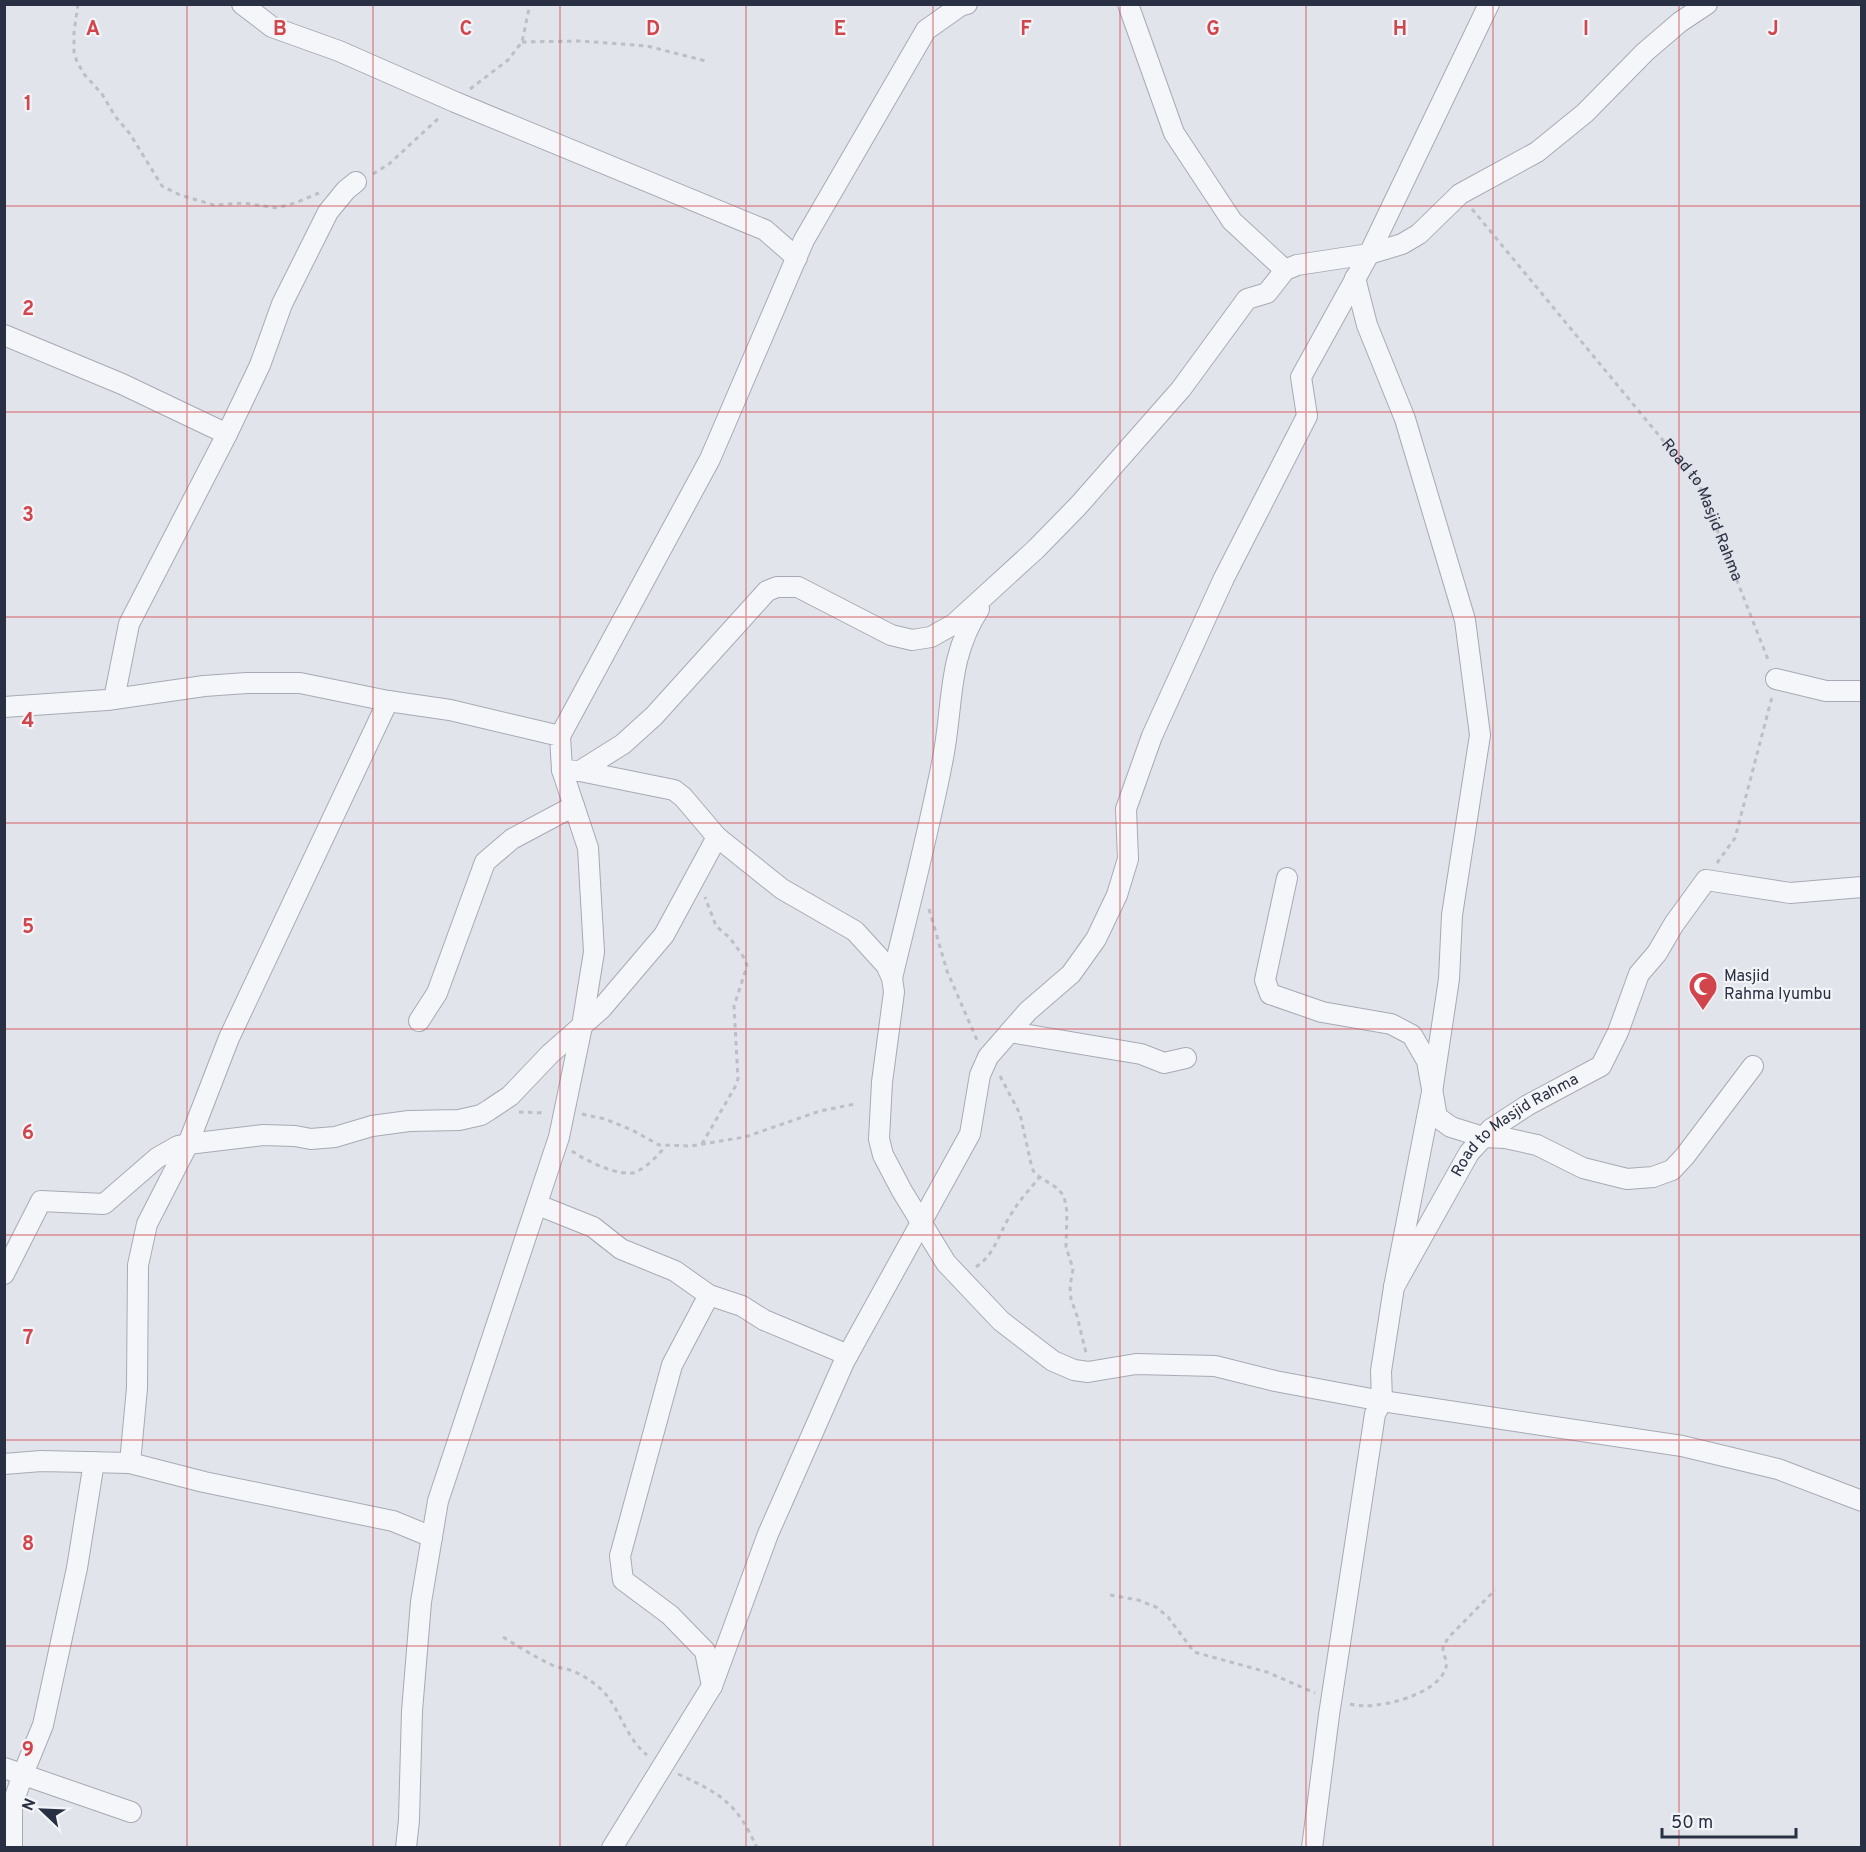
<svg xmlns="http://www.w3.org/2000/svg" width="1866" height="1852" viewBox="0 0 1866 1852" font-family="Overpass,sans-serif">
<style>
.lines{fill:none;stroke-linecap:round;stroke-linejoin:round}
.minor-casing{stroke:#a7aab5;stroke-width:22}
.path{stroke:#bcbfc6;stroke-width:3;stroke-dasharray:4.5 4.5;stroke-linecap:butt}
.minor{stroke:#f5f6f9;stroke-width:20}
.grid{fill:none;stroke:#d1464c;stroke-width:1.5;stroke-opacity:0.55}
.labels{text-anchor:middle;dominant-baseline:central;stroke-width:4.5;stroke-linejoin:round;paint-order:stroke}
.street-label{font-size:16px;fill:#2a3043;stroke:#f2f4f8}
.poi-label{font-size:16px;fill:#2a3043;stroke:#f2f4f8;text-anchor:start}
.grid-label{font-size:20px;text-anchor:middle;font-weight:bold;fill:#d1464c;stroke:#f2f4f8;stroke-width:4.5;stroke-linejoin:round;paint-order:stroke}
</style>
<rect width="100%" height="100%" fill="#e2e4eb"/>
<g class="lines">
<g class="minor-casing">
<g id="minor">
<path d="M242 4 272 27 339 51 455 102 765 230 797 258"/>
<path d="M1128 4 1174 133 1232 221 1285 270"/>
<path d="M1355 278 1367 325 1405 419 1465 620 1480 735 1452 915 1449 979 1432 1092 1394 1287"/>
<path d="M4 335 122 384 227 434"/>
<path d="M1776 679 1826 691H1862"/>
<path d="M114 699 129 624 227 434 260 365 282 304 328 212 346 190 356 182"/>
<path d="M4 707 107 700 204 686 247 683H300L388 701 450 710 560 736 562 770 580 771 674 790 683 797 717 837 782 889 855 931 886 965 892 978 894 992 882 1082 879 1139 883 1155 902 1191 946 1263 1001 1321 1053 1361 1074 1370 1088 1372 1136 1364 1215 1366 1275 1381 1382 1401 1682 1446 1778 1469 1862 1501"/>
<path d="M560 736 710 459 804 240 926 30 960 6 967 4"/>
<path d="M580 771 623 744 654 716 767 591 777 587H798L891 635 912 640 931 637 954 624 1036 549 1078 506 1181 389 1247 299 1267 293 1285 270 1297 265 1369 254 1402 244 1419 234 1460 194 1537 152 1585 113 1645 52 1680 22 1707 4"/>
<path d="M1287 878 1265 980 1270 994 1322 1012 1391 1024 1412 1035 1427 1061 1437 1117 1451 1127 1483 1137 1505 1138 1537 1145 1583 1168 1627 1179 1653 1177 1672 1170 1685 1156 1753 1066"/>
<path d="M892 978C909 907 928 835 942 763 954 707 946 660 979 609"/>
<path d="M419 1021 437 993 485 862 512 839 574 806"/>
<path d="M1010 1032 1141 1054 1164 1063 1186 1058"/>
<path d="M538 1205 593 1227 621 1249 675 1271 709 1295 742 1306 764 1320 848 1355"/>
<path d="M4 1274 41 1201 104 1204 157 1158 178 1146 188 1144 263 1135 295 1136 311 1139 335 1137 372 1126 409 1121 459 1120 481 1115 489 1110 510 1096 550 1054 601 1009 664 935 717 837"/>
<path d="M709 1295 672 1365 620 1556 623 1580 670 1615 705 1651 712 1686"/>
<path id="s2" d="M1382 1401 1381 1371 1394 1287 1469 1153 1491 1129 1528 1105 1601 1066 1618 1032 1639 974 1657 953 1674 924 1706 880 1790 893 1862 887"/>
<path d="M130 1463 137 1388 138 1265 147 1224 188 1144 229 1038 388 701"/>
<path d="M4 1464 41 1461 130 1463 204 1482 393 1521 432 1537"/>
<path d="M4 1768 131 1812"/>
<path d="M12 1848V1806L23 1774 43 1725 77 1568 94 1462"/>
<path d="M406 1848 409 1820 412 1711 421 1602 438 1501 559 1137 582 1026 594 952 588 848 562 770"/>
<path d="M612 1848 712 1686 768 1534 844 1362 970 1134 980 1075 988 1057 1028 1011 1071 974 1096 939 1117 895 1128 859 1126 809 1152 736 1224 578 1307 416 1301 377 1369 254 1489 4"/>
<path d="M1312 1848 1329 1715 1375 1414 1382 1401"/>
</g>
</g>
<g class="path">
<path d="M78 4 74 32V52L77 62 84 74 102 94 115 116 130 134 162 186 180 195 214 205 244 203 277 208 295 203 319 193"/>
<path d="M522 42 581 41 647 46 706 61"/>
<path d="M470 89 508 60 522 42 530 4"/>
<path d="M373 174 389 164 441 116"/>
<path id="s1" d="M1472 209 1699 484 1769 662"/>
<path d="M1717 863 1735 838 1772 697"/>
<path d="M929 909 947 971 977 1040"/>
<path d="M1000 1076 1020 1114 1032 1168 1035 1174 1057 1188 1064 1196 1067 1212 1066 1247 1073 1269 1070 1286 1071 1299 1077 1316 1086 1353"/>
<path d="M519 1112 545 1113"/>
<path d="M582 1114 605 1119 632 1130 659 1145 691 1146 745 1137 820 1111 855 1104"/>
<path d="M702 1144 735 1087 738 1079 734 1006 747 966 745 959 730 938 716 926 705 897"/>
<path d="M572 1151C584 1160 621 1178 636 1172 647 1167 657 1156 665 1147"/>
<path d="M976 1267C995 1254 998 1235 1010 1216 1018 1202 1029 1190 1039 1178"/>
<path d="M1110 1595 1138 1600 1156 1607 1168 1617 1194 1652 1267 1672 1315 1693"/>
<path d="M503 1637C519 1647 535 1657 552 1665 558 1668 564 1668 570 1670 582 1674 593 1682 602 1690 621 1710 625 1737 647 1755"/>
<path d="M1350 1704C1374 1711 1435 1696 1445 1670 1449 1662 1443 1656 1443 1648L1448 1638 1495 1590"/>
<path d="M678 1774C721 1794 737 1803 757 1848"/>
</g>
<use href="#minor" class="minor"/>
</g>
<path class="grid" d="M187 4V1848M373 4V1848M560 4V1848M746 4V1848M933 4V1848M1120 4V1848M1306 4V1848M1493 4V1848M1679 4V1848M4 206H1862M4 412H1862M4 617H1862M4 823H1862M4 1029H1862M4 1235H1862M4 1440H1862M4 1646H1862"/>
<defs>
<g id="mosque-pin" transform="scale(1.5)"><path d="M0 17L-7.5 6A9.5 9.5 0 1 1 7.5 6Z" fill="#d1464c" stroke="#f2f4f8"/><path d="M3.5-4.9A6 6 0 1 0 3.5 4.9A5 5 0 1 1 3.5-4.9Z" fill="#fff"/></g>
</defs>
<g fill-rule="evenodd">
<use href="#mosque-pin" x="1703" y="986"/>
</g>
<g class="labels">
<g class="street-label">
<text stroke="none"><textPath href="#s1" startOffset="381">Road to Masjid Rahma</textPath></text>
<text stroke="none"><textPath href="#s2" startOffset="322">Road to Masjid Rahma</textPath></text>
</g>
<g class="poi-label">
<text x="1724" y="977">Masjid<tspan x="1724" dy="18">Rahma Iyumbu</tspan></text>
</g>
</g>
<g class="grid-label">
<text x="93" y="35">A</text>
<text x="280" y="35">B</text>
<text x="466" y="35">C</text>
<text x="653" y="35">D</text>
<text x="840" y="35">E</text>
<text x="1026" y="35">F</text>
<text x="1213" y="35">G</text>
<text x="1400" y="35">H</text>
<text x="1586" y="35">I</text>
<text x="1773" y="35">J</text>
<text x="28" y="110">1</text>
<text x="28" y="315">2</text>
<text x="28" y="521">3</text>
<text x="28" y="727">4</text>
<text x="28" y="933">5</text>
<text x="28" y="1139">6</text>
<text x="28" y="1344">7</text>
<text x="28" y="1550">8</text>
<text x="28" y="1756">9</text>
</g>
<rect width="1866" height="1852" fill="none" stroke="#2a3043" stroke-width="12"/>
<g transform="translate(42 1810) rotate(293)" stroke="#f2f4f8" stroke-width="4.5" paint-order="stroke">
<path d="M0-4.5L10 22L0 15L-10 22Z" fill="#2a3043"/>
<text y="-9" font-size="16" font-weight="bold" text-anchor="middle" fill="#2a3043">N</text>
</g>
<path d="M1662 1828v9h134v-9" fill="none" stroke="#2a3043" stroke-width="3"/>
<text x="1671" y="1828" font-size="18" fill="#2a3043" stroke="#f2f4f8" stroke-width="4.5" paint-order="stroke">50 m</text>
</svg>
